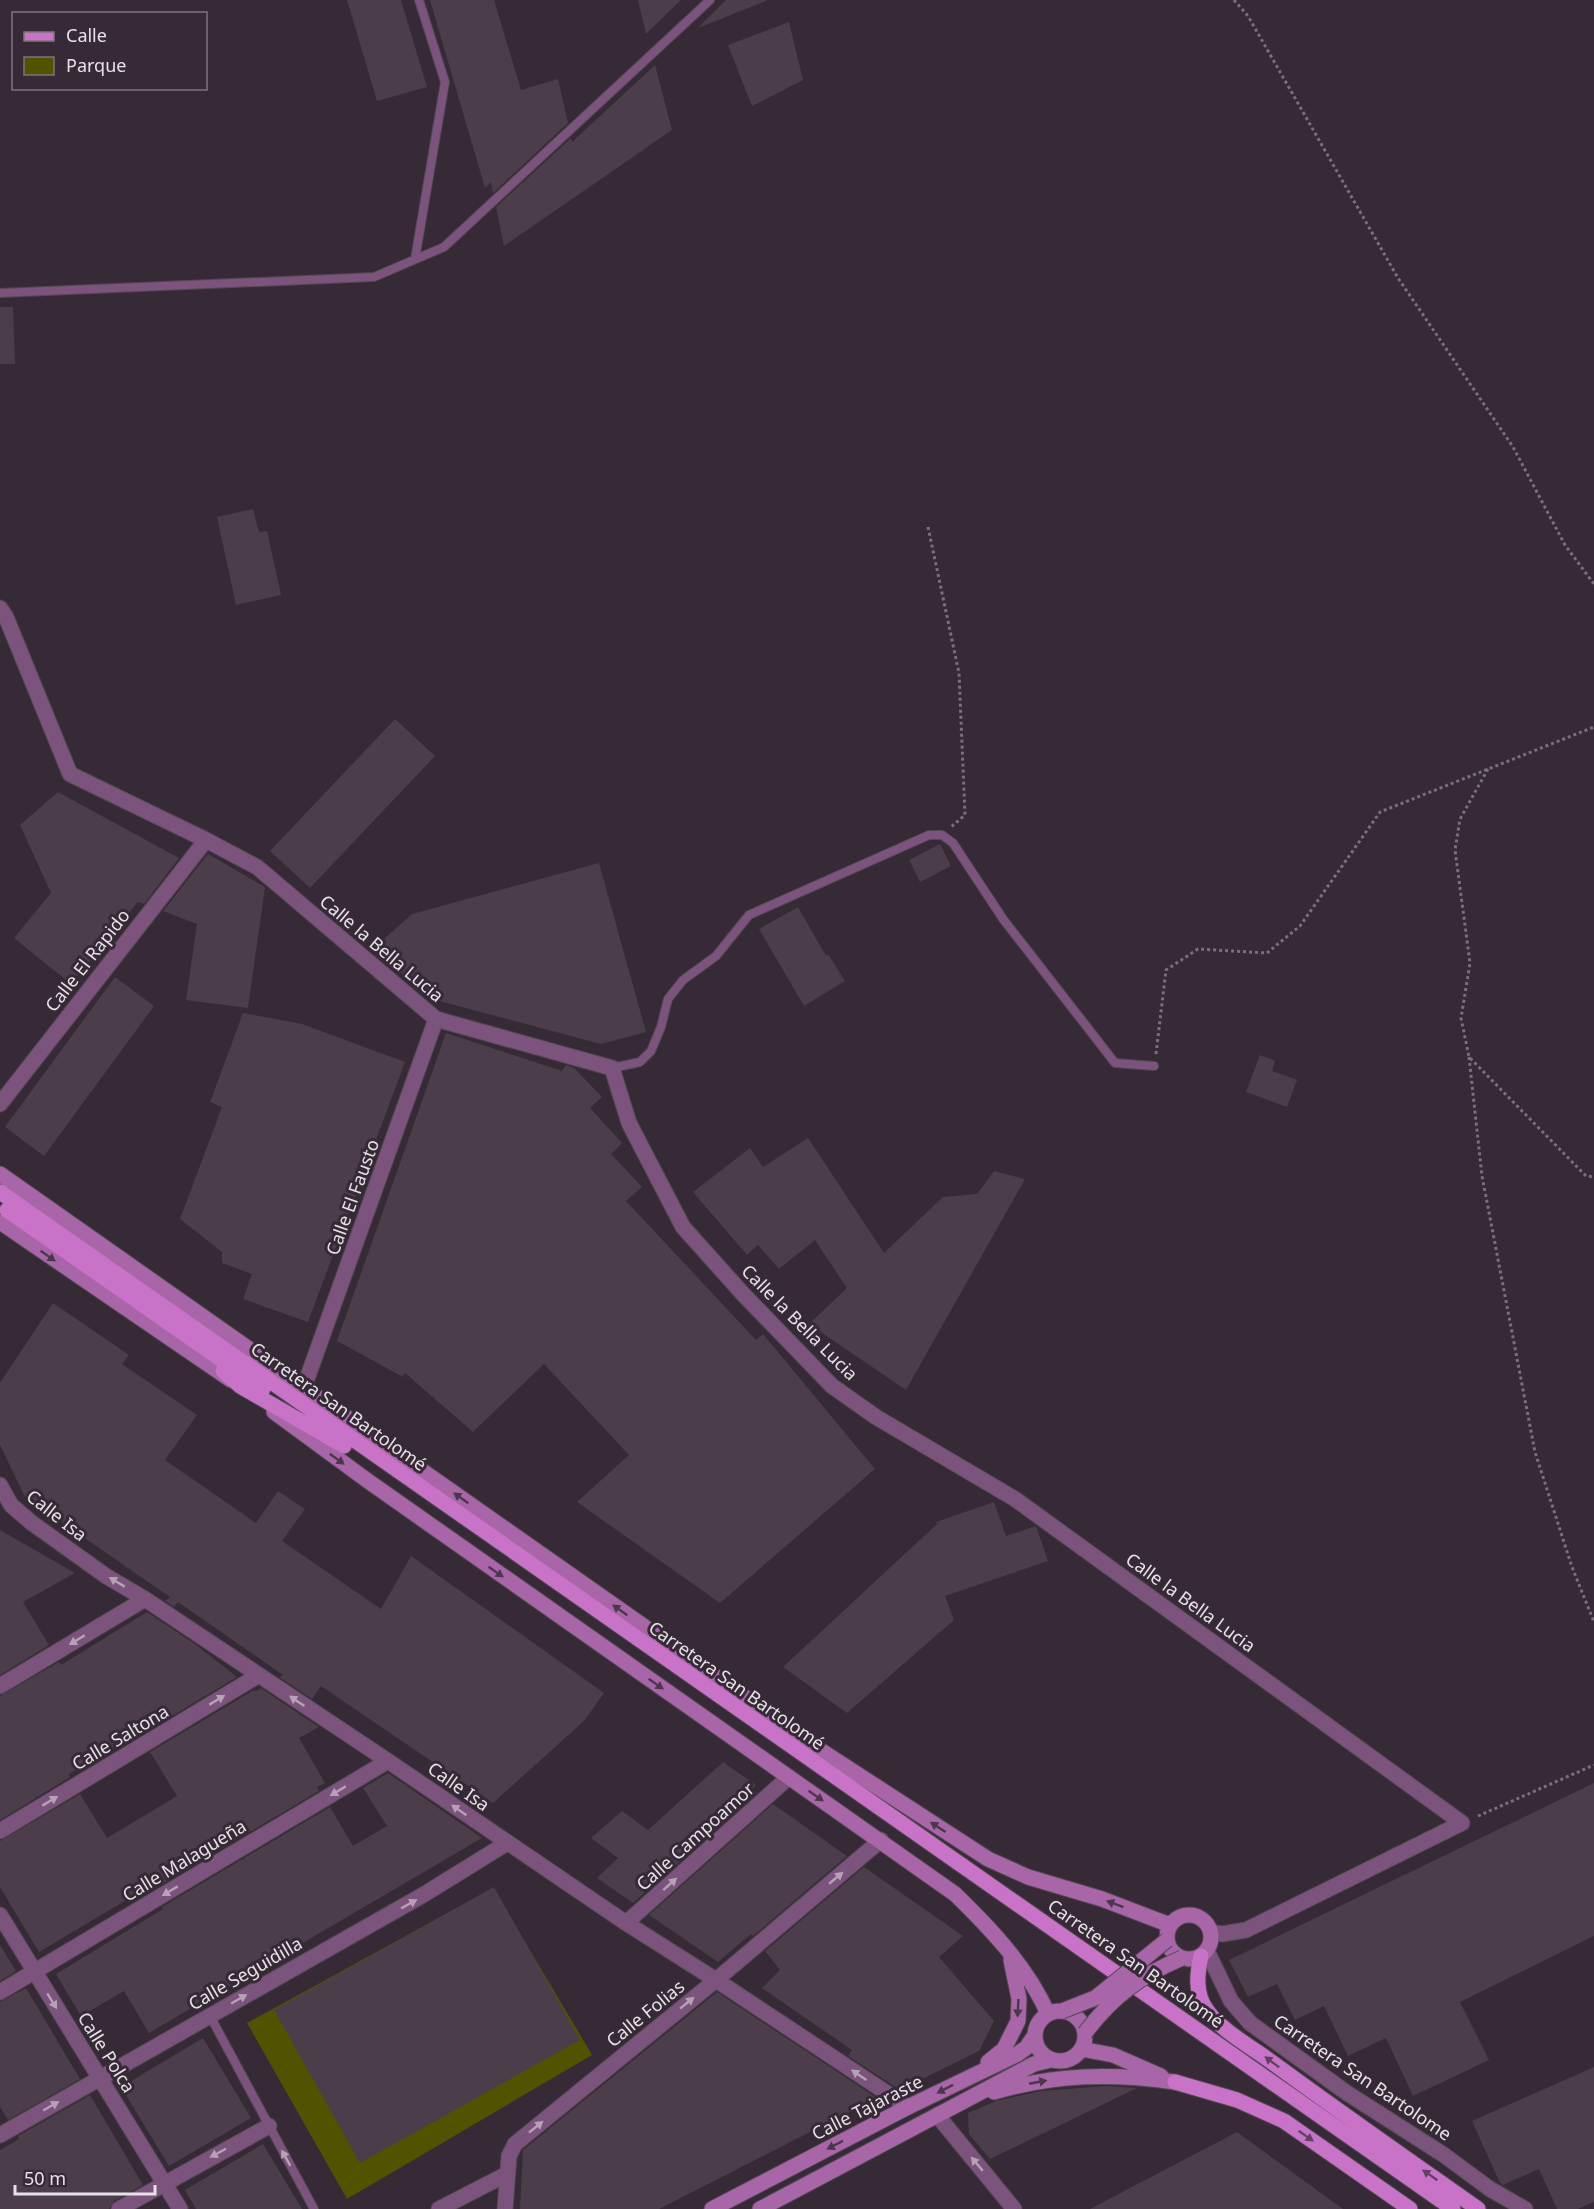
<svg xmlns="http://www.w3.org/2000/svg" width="1594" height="2209" viewBox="0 0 1594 2209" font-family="'Noto Sans',sans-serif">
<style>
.green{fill:#515300}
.building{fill:#4b3e4a}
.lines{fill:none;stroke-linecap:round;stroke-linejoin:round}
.lane-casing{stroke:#524752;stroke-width:10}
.street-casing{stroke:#524752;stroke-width:17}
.secondary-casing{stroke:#524752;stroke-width:17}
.primary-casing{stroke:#524752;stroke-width:17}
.path{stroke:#7a707a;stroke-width:3;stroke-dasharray:3 3;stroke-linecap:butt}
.lane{stroke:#7c537c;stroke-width:8}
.street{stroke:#7c537c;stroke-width:15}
.secondary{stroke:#a865a7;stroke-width:15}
.primary{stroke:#c973c8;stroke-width:15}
.secondary-bridge-casing{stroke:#524752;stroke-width:17;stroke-linecap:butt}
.secondary-bridge{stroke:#a865a7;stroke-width:15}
.oneway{fill:#4c364c}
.oneway2{fill:#b8a1b7}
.oneway3{fill:#614061}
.labels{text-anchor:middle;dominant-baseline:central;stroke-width:6;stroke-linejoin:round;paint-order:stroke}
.street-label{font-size:18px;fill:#e9e1e8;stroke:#352a35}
</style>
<rect width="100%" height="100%" fill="#352a35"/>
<path class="green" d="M493 1888 592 2055 347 2199 247 2023Z"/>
<path class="building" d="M347 0H401L427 87 377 101Z
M430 0H494L521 90 558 79 568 123 493 193 491 182 485 188Z
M638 0H681L646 34Z
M726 0H766V1L698 28Z
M789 22 803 80 752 106 728 45Z
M655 65 672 130 504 246 496 207 571 138 572 142Z
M0 307H13L15 364H0Z
M253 509 259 532 267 531 281 595 236 605 217 517Z
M395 719 435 756 310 888 270 851Z
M58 792 179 858 144 904 138 902 71 984 14 938 51 893 20 825Z
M940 844 951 866 920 882 909 860Z
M208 854 265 887 248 1008 186 1000 197 924 163 911Z
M599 863 646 1032 601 1044 428 998 374 948 412 914Z
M798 907 826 956 828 954 845 981 804 1006 759 929Z
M115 977 154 1006 44 1156 5 1127Z
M243 1013 302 1024 405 1062 308 1322 243 1299 252 1274 222 1263V1252L180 1219 222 1107 210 1102Z
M446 1033 562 1071 566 1065 574 1068 602 1097 590 1108 622 1143 611 1154 642 1187 626 1201 756 1340 763 1334 875 1469 720 1603 577 1502 629 1455 544 1364 473 1432 405 1373 403 1377 337 1341Z
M1260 1055 1275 1061 1272 1071 1297 1080 1287 1107 1246 1092Z
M808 1138 884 1253 943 1197 977 1194 994 1171 1025 1179 906 1390 809 1324 847 1288 815 1240 779 1269 758 1245 747 1255 693 1192 750 1148 763 1167Z
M53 1303 129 1355 122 1364 197 1415 165 1460 256 1523 278 1491 305 1509 282 1541 381 1609 411 1556 604 1693 584 1721 493 1803 321 1686 312 1699 279 1677 283 1675 178 1602 174 1607 165 1601 170 1597 25 1497 0 1445V1383Z
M994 1502 1006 1536 1036 1526 1048 1561 945 1596 954 1620 847 1713 783 1667 937 1524 936 1522Z
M0 1530 75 1573 23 1602 49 1645 0 1675Z
M147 1612 195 1644 237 1677 140 1735 139 1733 69 1774 70 1777 0 1820V1696L59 1662 61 1665Z
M261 1688 319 1727 299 1738 325 1783 317 1787 319 1791 152 1890 150 1886 39 1952 0 1887V1841L80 1794 107 1838 177 1796 150 1752 254 1690 256 1691Z
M723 1762 756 1785 752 1789 757 1793 633 1903 597 1878 618 1858 591 1838 622 1811 648 1830Z
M388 1773 482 1838 149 2033 124 1991 81 2016 56 1974 163 1909 162 1907 330 1807 353 1846 387 1826 363 1788Z
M1594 1783V1936L1460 2002 1489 2060 1413 2096 1386 2038 1348 2056 1324 2006 1295 2020 1277 1984 1248 1997 1229 1960Z
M773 1804 847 1856 753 1936 751 1934 718 1962 649 1915Z
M864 1867 963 1936 939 1957 994 2021 979 2051 904 2088 901 2086 897 2088 848 2056 852 2050 762 1988 780 1970 765 1951Z
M494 1887 580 2040 360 2163 274 2010Z
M0 1945 16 1971 0 1981Z
M26 1988 80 2079 8 2120 0 2107V2002Z
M717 1992 877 2098 659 2209H520L523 2150Z
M203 2038 251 2118 169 2166 121 2087Z
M1594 2067V2202L1578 2209H1557L1539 2169 1503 2185 1500 2183 1472 2121Z
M1106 2086 1137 2088 990 2159 969 2134 968 2113 996 2101 1041 2091Z
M90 2095 143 2185 114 2201 109 2209H0V2150L19 2139 18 2136Z
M1237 2132 1343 2209H1090Z
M263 2144 302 2209H196L185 2190Z"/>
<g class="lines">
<g class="lane-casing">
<path id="lane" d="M415 259 445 82 419 0
M0 293 374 277 444 247 710 0
M612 1068 640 1062 651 1051 661 1027 668 999 683 980 716 956 749 915 929 835H942L953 843 1003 919 1115 1063 1154 1066
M210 2016 314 2209"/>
</g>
<g class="street-casing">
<path id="street" d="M0 608 6 617 70 774 206 840 257 867 436 1019 612 1068 629 1123 683 1227 743 1294 832 1386 876 1417 1015 1499 1462 1823 1246 1930 1222 1934 1211 1932
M0 1104 206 840
M304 1387 436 1019
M0 1485 11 1505 32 1523 106 1576 145 1599 388 1761 626 1923 716 1980 908 2107
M0 1686 145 1599
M0 1831 259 1675
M0 1915 180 2209
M626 1923 789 1777
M1207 1951 1231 2001 1250 2023 1347 2093 1444 2155 1490 2189 1525 2209
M0 1992 388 1761
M937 2115 1014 2209
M0 2135 423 1895 507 1843
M119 2209 269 2126
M439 2209 507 2174
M505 2209 509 2156 515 2144 716 1980 881 1840"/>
</g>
<g class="secondary-casing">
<path id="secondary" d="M0 1174 817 1748 988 1859 1028 1877 1102 1899 1170 1925
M0 1222 231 1380
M274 1412 368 1481 955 1894C991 1929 1028 1968 1048 2014
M1167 1937a22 22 0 1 1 44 0a22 22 0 1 1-44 0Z
M1035 2036a25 25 0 1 1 50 0a25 25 0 1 1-50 0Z
M1081 2049 1113 2055 1161 2076
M988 2062 1004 2049 1018 2021 1019 1999 1011 1960
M994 2092C1057 2074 1111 2073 1175 2082
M712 2209 908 2107 1016 2055 1026 2048 1035 2035
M760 2209 1034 2064 1051 2060"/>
</g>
<g class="primary-casing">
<path id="primary" d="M0 1192 1453 2209
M7 1210 263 1389
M223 1371 240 1386 344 1446
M1201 1956C1197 1974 1195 1993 1206 2009 1220 2030 1253 2048 1273 2063 1341 2113 1410 2161 1478 2209
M1175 2082 1237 2100 1284 2121 1410 2209"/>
</g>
<path class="path" d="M1234 0 1248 16 1398 278 1513 447 1565 545 1594 584
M928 527 959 673 965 815 951 827
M1488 769 1460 819 1455 850 1470 963 1461 1018 1469 1057 1586 1176 1594 1177
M1156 1054 1166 970 1198 949 1267 953 1300 926 1380 812 1594 727
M1469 1057 1482 1176 1535 1452 1572 1567 1594 1622
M1478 1816 1594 1765"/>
<use href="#lane" class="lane"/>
<use href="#street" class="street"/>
<use href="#secondary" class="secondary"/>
<use href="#primary" class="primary"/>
<g class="secondary-bridge-casing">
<path id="secondary-bridge" d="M1062 2011 1095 1998 1167 1940
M1085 2033C1112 1997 1140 1976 1182 1958"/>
</g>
<use href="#secondary-bridge" class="secondary-bridge"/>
</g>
<defs><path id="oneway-solid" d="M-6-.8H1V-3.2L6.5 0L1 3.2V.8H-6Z" transform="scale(1.5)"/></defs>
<g class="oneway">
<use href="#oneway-solid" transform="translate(48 1256) rotate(35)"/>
<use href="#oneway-solid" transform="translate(337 1459) rotate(36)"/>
<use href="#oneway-solid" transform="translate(461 1498) rotate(-145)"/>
<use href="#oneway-solid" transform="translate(496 1572) rotate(35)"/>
<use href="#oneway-solid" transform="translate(620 1610) rotate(-145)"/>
<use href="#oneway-solid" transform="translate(656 1684) rotate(35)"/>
<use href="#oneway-solid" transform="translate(816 1796) rotate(35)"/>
<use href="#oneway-solid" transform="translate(938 1827) rotate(-147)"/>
<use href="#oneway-solid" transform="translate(1115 1904) rotate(-159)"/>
<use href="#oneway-solid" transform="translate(1018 2008) rotate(93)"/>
<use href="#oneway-solid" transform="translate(1038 2082) rotate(-11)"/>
<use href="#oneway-solid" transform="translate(945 2089) rotate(153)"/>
<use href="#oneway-solid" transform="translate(835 2145) rotate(153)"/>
</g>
<g class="oneway2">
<use href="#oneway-solid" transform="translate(117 1582) rotate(-149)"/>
<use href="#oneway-solid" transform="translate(77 1640) rotate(149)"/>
<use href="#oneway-solid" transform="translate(217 1700) rotate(-31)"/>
<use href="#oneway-solid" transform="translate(297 1701) rotate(-146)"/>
<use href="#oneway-solid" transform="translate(338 1791) rotate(149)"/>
<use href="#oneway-solid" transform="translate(50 1801) rotate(-31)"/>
<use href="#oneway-solid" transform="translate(459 1810) rotate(-145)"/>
<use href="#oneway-solid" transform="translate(836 1878) rotate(-40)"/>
<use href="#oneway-solid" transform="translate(670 1884) rotate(-42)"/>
<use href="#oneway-solid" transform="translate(170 1891) rotate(149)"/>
<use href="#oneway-solid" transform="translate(409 1904) rotate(-29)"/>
<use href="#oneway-solid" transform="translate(239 1999) rotate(-30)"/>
<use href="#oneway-solid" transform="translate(52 2001) rotate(58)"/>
<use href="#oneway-solid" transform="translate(687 2003) rotate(-39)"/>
<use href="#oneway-solid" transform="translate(859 2075) rotate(-146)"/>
<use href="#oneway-solid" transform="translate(51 2106) rotate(-30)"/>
<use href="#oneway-solid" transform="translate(536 2127) rotate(-39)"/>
<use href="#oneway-solid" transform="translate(218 2153) rotate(152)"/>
<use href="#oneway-solid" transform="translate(286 2158) rotate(-119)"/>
<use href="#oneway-solid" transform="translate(977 2164) rotate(-130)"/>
</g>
<g class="oneway3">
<use href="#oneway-solid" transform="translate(1272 2062) rotate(-143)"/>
<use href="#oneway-solid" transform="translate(1306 2136) rotate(35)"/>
<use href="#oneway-solid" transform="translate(1430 2175) rotate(-145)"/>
</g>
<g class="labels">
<g class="street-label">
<text transform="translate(382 948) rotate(40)">Calle la Bella Lucia</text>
<text transform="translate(87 960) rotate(-52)">Calle El Rapido</text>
<text transform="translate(352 1197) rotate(-70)">Calle El Fausto</text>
<text transform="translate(800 1322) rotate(45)">Calle la Bella Lucia</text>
<text transform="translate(339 1406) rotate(35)">Carretera San Bartolomé</text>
<text transform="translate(57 1515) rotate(38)">Calle Isa</text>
<text transform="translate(1191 1602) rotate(36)">Calle la Bella Lucia</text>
<text transform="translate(737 1685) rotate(35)">Carretera San Bartolomé</text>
<text transform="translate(120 1737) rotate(-31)">Calle Saltona</text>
<text transform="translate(459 1786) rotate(35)">Calle Isa</text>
<text transform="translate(695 1836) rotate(-42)">Calle Campoamor</text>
<text transform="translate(184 1860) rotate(-31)">Calle Malagueña</text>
<text transform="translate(1136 1963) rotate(35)">Carretera San Bartolomé</text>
<text transform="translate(245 1973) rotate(-30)">Calle Seguidilla</text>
<text transform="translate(645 2013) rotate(-39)">Calle Folias</text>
<text transform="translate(107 2052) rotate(58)">Calle Polca</text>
<text transform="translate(1363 2077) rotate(34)">Carretera San Bartolome</text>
<text transform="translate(867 2107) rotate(-27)">Calle Tajaraste</text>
</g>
</g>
<rect x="12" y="12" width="195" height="78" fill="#352a35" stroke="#7d737d" stroke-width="1.5"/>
<rect x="24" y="32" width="30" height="9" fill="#c973c8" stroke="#7d737d" stroke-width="1.5"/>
<text x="66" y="42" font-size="18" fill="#e9e1e8">Calle</text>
<rect x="24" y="57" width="30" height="18" fill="#515300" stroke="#7d737d" stroke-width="1.5"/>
<text x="66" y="72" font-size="18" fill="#e9e1e8">Parque</text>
<path d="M15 2185v9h140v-9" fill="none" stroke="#e9e1e8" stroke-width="3"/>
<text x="24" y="2185" font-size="18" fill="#e9e1e8" stroke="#352a35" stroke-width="4.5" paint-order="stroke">50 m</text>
</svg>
